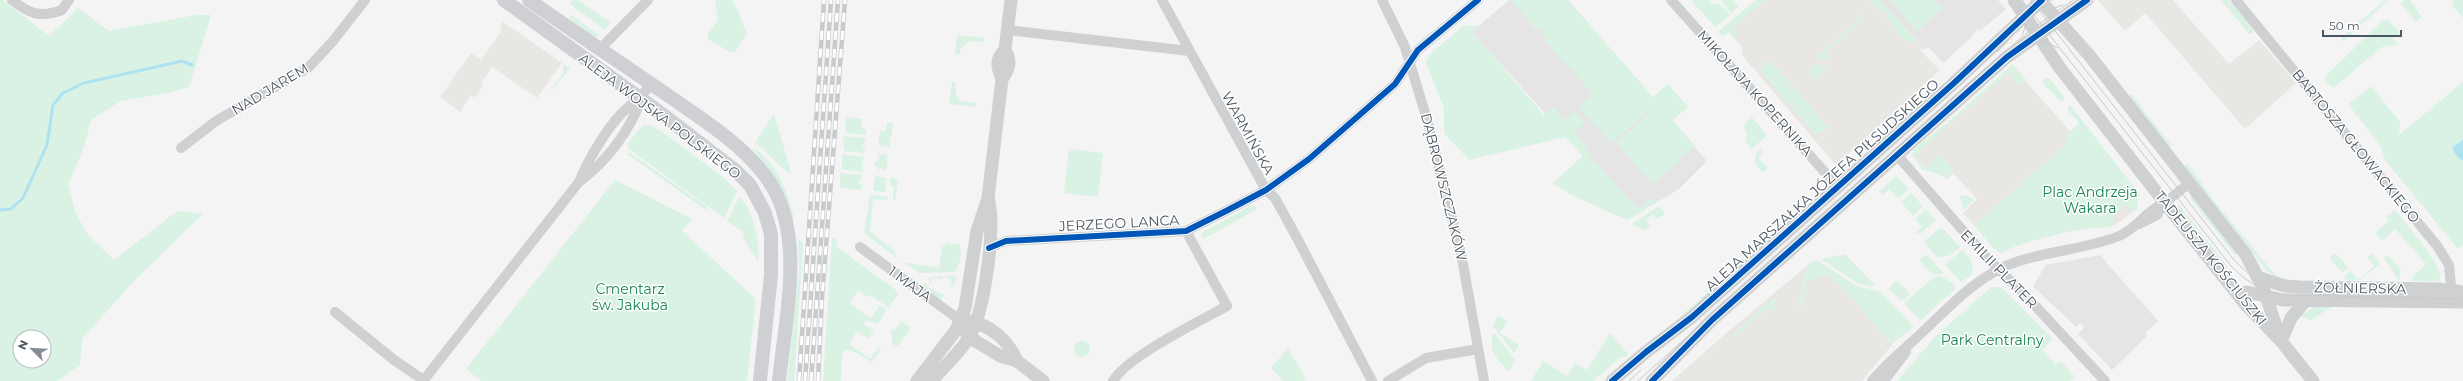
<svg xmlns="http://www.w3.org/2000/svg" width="2463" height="381" viewBox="0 0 2463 381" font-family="Montserrat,sans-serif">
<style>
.commercial{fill:#e8e7e3}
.education{fill:#e6e5e6}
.green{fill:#d9f2e3;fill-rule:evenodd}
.water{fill:#aee2f0}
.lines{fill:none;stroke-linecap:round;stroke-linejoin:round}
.stream{stroke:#aee2f0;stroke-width:3}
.minor{stroke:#ced0d2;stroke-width:10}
.tertiary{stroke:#ced0d2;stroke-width:13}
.secondary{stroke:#ced0d4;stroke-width:14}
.tram{stroke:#c9cacc;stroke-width:1}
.rail-casing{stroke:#c9cacc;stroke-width:4.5}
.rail{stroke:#fff;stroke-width:3;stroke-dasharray:9;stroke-linecap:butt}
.cycleway-casing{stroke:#fff;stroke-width:8}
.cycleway{stroke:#0057b8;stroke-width:6}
.labels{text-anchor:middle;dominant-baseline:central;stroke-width:3;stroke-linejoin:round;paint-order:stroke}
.street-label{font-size:14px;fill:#4a5661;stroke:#fff}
.park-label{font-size:14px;fill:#17864f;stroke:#fff}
</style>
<rect width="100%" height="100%" fill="#f4f4f4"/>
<path class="commercial" d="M1763 0H1879L1925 49 1920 50 1940 70 1836 165 1741 54 1743 51 1741 46 1728 31Z
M2098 0H2173L2229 64 2259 40 2296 83 2245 129 2145 13 2125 31Z
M502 21 562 63 537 98 492 67 481 84 483 86 475 98 471 95 460 112 440 97 471 53 481 60 500 33Z
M2012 66 2078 140 1978 230 1963 213 1977 199 1939 158 1925 170 1912 155Z
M2125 204 2133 212 2115 225 2111 217Z
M1814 260 1896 340 1862 381H1672L1723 336Z"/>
<path class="education" d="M1509 0H1568L1707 161 1679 189 1627 220 1570 194 1553 183 1583 156 1472 32Z
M1879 0H1998L2006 9 1980 31 1978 29 1972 35 1973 36 1943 63 1928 47 1925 49Z
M2100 255 2158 321 2145 333 2147 336 2112 370 2078 334 2084 328 2082 325 2080 323 2076 327 2033 286 2046 265Z"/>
<path class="green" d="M0 0H3L49 36 78 8 109 31 196 15H211L189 87 167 93 121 101 91 120 84 147 68 185 76 214 88 235 114 260 177 211 203 214 134 281 82 339 80 365 57 381H0ZM20 337H44V361H20Z
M572 0H578L610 22 605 30 570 4Z
M717 0H731L735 4 747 34 735 52H730L708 39V34L718 20 715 2Z
M1511 0H1568L1653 97 1668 84 1688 107 1673 120 1695 146 1653 184 1616 143 1653 110 1652 108 1611 143 1579 108 1593 94 1545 41 1547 39 1538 28 1536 30Z
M1691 0H1709L1712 4H1719L1730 15 1715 27Z
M1723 0H1733L1739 6 1731 13 1722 2Z
M1756 0H1766L1732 29 1737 36 1735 39 1729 32 1723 37 1719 33 1720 30Z
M1869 0H1879L1916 40 1912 43 1902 38 1886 18 1888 16 1884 11 1880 13Z
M1890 0H1934L1942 9 1917 31Z
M2221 0H2229L2253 29V33L2249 34Z
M2385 0H2389L2342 42V38Z
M2404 0H2410L2422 17 2416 22 2401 4Z
M2452 0H2463V18L2451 4 2453 3Z
M1858 9 1864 14 1863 19 1825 53 1829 60H1822L1818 56 1863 16Z
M571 15 601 36C591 39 577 25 569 18Z
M2383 20H2388L2400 33 2393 39 2397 44 2382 47 2333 88 2325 80 2326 76Z
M1463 26H1478L1472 32 1544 115 1553 107 1563 121 1575 111 1585 122 1574 133 1590 150 1588 152 1594 161 1639 209 1652 198 1658 201 1627 220 1570 194 1553 183 1583 156 1565 137 1469 160 1444 133V108L1426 63 1429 55Z
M957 35 984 38V42L970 41 961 48 960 53 955 56Z
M1770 60 1829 128 1815 134 1759 70Z
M563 64 570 68 546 98 563 73Z
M1815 64 1828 67 1815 79 1808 71Z
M2013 64 2026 80 2021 87 2008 73 1950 124 1948 122Z
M2046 78H2049L2065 98 2062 101 2059 100 2042 82Z
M952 82H955L956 95 960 101 977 103 976 107 949 104Z
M2463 82V140L2453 149 2458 158 2463 161V245L2458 249 2385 160 2381 147 2348 104 2371 86 2400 122 2399 135Z
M2131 95H2132L2172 146 2167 145 2129 96Z
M2070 105 2139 193 2137 209 2133 212 2124 204 2112 217 2115 225C2106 230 2098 226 2088 228 2058 234 2028 240 2000 253L1992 247 1964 212 1979 199 1964 212 1975 224 2069 142 2065 137 2079 123 2067 109Z
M774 114 791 172 789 174 755 142Z
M1751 116 1767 135 1752 149 1745 142 1747 135 1744 126Z
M845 117 862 119 861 128 866 129V135L846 133Z
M887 122 893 123 891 138H889L890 147 878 145 880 131H886Z
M643 125H650L661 131 722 176 737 191 724 218 629 149 627 144Z
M1944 125 1946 127 1915 156 1925 168 1940 155 1954 171 1948 179 1936 173 1923 170 1912 155 1914 149Z
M843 136 866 138 862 147H865L864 153 844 151Z
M752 147C778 164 787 190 794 218V224L785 196 773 175Z
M1069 149 1103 153 1098 197 1064 193Z
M1760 149 1763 152 1758 157 1768 168 1763 173 1754 162 1756 154Z
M629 152 706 206 709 212 627 154Z
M877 152 880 155 885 153 887 156 889 153 886 161 888 162 885 171H883V168L878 170V167H874V163L879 160Z
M842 154 864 157 861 165 863 166 862 172 842 169Z
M2188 164 2215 202 2278 278 2267 271 2184 166Z
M840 173 862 175 859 183 861 184V190L840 188Z
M875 176 886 178 885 192 873 191Z
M1897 176 1909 189 1898 199 1889 189 1883 195 1879 191Z
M890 178 898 179 895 200H893L894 186 890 185Z
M615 180 692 219 682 231 756 299 747 381H481L466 369Z
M1911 193 1923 206 1913 216 1901 202Z
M870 195 888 197V200L873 199 870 232 895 251 897 258 864 233Z
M1960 195 1968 196 1974 200 1963 210Z
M2192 195 2237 253 2235 255 2190 198Z
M739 197C751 203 762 248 758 261L744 239 743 232 727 221Z
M1254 204 1257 209 1204 239 1202 237 1201 233Z
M2179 205 2228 267 2225 269 2177 208Z
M1659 206 1665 214 1657 219 1653 214 1646 220 1650 226 1645 230 1632 224Z
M1926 209 1936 220 1921 233H1915L1922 227 1915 219Z
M2395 210C2404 222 2447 268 2439 281H2412L2413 276 2426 264 2395 229 2382 241 2375 233 2389 221 2386 217Z
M1792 217 1794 218 1682 319 1680 317Z
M1941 227 1960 247 1949 256 1937 257 1924 242Z
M832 237 838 241 835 246 896 290 898 295 888 307 870 295 868 297 858 291 849 303 871 318 880 305 887 310 878 324 866 320 863 324 874 330 868 339 857 331 849 344 870 359 879 347 881 349 872 362 855 352 845 350 842 354 841 381H823Z
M798 239 803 244 794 381H787L799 273Z
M945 243 959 244C963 251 960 267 954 272L920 273 903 262 939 268 942 246H945Z
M1962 250 1971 259 1973 269 1971 275 1961 282 1945 265Z
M2335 253 2348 267 2343 273 2329 258Z
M2372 253 2380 264 2360 280H2346L2344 277 2351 271 2357 279H2360L2374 266 2367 257Z
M1845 254 1875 285 1872 287 1857 283 1821 259Z
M1924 255 1929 257 1944 274H1932L1920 261Z
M2388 255 2401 270 2399 281 2384 258Z
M1814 261H1818L1856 286 1879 291 1914 327 1891 344 1845 290 1828 275 1806 281 1802 306 1798 305 1806 268Z
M943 276H954L956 278 955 285 950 286 951 280 943 276 941 279 932 278 931 284 928 278Z
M1941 276 1954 284 1955 289 1920 321 1904 303 1934 277Z
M1895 281 1899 282 1910 294 1903 300H1900L1889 289Z
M925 282 928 287 944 295 940 301 922 287Z
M1991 287H2001L2053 339 2042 350 2056 365 2061 361 2075 377 2070 381H1897L1934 338Z
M1776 296 1774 311 1766 309 1736 336 1733 334Z
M2318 305 2333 306 2311 320 2299 316Z
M1498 315 1507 321 1500 333 1519 345 1514 353 1493 326Z
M901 321 911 328 898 346H895L892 343 891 329 894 331Z
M1494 333 1515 360 1509 372C1499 362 1486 349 1494 333Z
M1610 333 1627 353V357H1621L1593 381H1531L1543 361 1567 376 1575 363 1587 370Z
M1074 349a8 8 0 1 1 16 0a8 8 0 1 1-16 0Z
M1288 348 1306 379 1303 381H1283L1271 368Z"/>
<path class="water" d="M2463 140V161L2458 158 2452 148Z"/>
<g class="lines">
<path class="stream" d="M0 210 11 209 23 198 47 145 53 105 63 93 84 83 182 61 192 65"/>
<path class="minor" d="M12 0C29 14 41 18 62 10L69 0
M1162 0 1266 190 1275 198 1297 238 1372 381
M1382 0 1405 47 1426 116 1461 253 1484 381
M1671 0 1838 187
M2236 0 2438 247 2449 265 2452 296
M1007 30 1189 51
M600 49 648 0
M181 148 216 121 308 68 333 41 365 0
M1897 155 1986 257 2026 296 2105 381
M579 182C606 162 630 131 641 99
M2139 224 2157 215 2165 203 2189 183
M860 247 961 321
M989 248 1006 241 1186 231 1226 211 1266 190 1309 159 1395 84 1418 50 1478 0
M335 312 394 360 425 381
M423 381 579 182C588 160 605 131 621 114 633 102 641 98 652 83
M1113 381C1128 356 1198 322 1227 306L1186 231
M1388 381 1426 358 1478 349
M1872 381C1885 365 1900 353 1915 339 1947 310 1977 274 2019 261 2050 251 2090 248 2119 236 2139 227 2145 211 2165 203
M1884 381 1906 352"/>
<path class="tertiary" d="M2014 0 2060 68 2165 203 2246 305 2281 341 2313 381
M2040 0 2089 55 2246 255 2263 287 2280 338
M1002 79C1009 69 1012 61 1005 50
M2257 277 2285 286 2300 287 2439 289 2463 292
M2237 294 2247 292 2283 300 2463 302
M968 321C991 325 1008 340 1017 361
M964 330 969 337 1000 356 1017 361 1043 381
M2281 341 2291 318 2306 300
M917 381 956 330 965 308 977 231 988 198 1002 79C997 67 995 59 1005 50L1011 0
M932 381C944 366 960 353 970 336 985 309 996 227 988 198
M1612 381 1646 352 1692 317 1954 83 2042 0
M1652 381 1712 320 2007 57 2087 0"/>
<path class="secondary" d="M504 0 666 117 735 170 750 185 765 213 771 234V275L760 381
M529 0C578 35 629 68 679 103 706 122 737 142 759 168 771 182 781 200 785 218 798 267 784 331 779 381"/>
<path class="tram" d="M2022 0 2231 266C2247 282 2261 291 2284 295L2463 299
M2031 0 2234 260 2253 278 2279 289
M2047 0H2053
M2036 6 2051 9 2063 5
M2022 35 2028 21V7
M2017 44 2039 40 2058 48
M1997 52C2013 37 2025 22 2018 0
M1629 381 1641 370
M1638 381 1970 82 2028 32 2073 0"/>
<g class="rail-casing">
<path id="rail" d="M799 381 824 0
M805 381 831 0
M811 381 838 0
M818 381 822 298 845 0"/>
</g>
<use href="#rail" class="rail"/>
<g class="cycleway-casing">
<path id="cycleway" d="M989 248 1006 241 1186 231 1226 211 1266 190 1309 159 1395 84 1418 50 1478 0
M1612 381 1646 352 1692 317 1954 83 2042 0
M1652 381 1712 320 2007 57 2087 0"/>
</g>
<use href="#cycleway" class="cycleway"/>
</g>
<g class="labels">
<g class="street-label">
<text transform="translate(270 89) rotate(-31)">NAD JAREM</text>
<text transform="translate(1755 93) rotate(48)">MIKOŁAJA KOPERNIKA</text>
<text transform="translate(660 116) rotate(37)">ALEJA WOJSKA POLSKIEGO</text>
<text transform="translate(1248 133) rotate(61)">WARMIŃSKA</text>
<text transform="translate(2356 146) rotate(51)">BARTOSZA GŁOWACKIEGO</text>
<text transform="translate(1822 185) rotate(-42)">ALEJA MARSZAŁKA JÓZEFA PIŁSUDSKIEGO</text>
<text transform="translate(1444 187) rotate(76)">DĄBROWSZCZAKÓW</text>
<text transform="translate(1119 223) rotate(-3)">JERZEGO LANCA</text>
<text transform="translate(2211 258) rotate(51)">TADEUSZA KOŚCIUSZKI</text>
<text transform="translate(1999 269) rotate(46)">EMILII PLATER</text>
<text transform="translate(910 284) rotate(36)">1 MAJA</text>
<text transform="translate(2360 288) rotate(1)">ŻOŁNIERSKA</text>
</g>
<g class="park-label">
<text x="2090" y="192">Plac Andrzeja<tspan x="2090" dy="16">Wakara</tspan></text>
<text x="630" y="289">Cmentarz<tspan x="630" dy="16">św. Jakuba</tspan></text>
<text x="1992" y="340">Park Centralny</text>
</g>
</g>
<g transform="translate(32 349) rotate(294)"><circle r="19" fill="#ffffff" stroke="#b7bbc0"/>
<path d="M0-3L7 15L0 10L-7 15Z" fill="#868d94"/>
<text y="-6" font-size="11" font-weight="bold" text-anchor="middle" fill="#4a5661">N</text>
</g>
<path d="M2323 30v6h78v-6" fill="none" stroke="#4a5661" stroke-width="2"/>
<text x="2329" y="30" font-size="12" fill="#4a5661" stroke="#ffffff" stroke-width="3" paint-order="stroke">50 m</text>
</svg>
